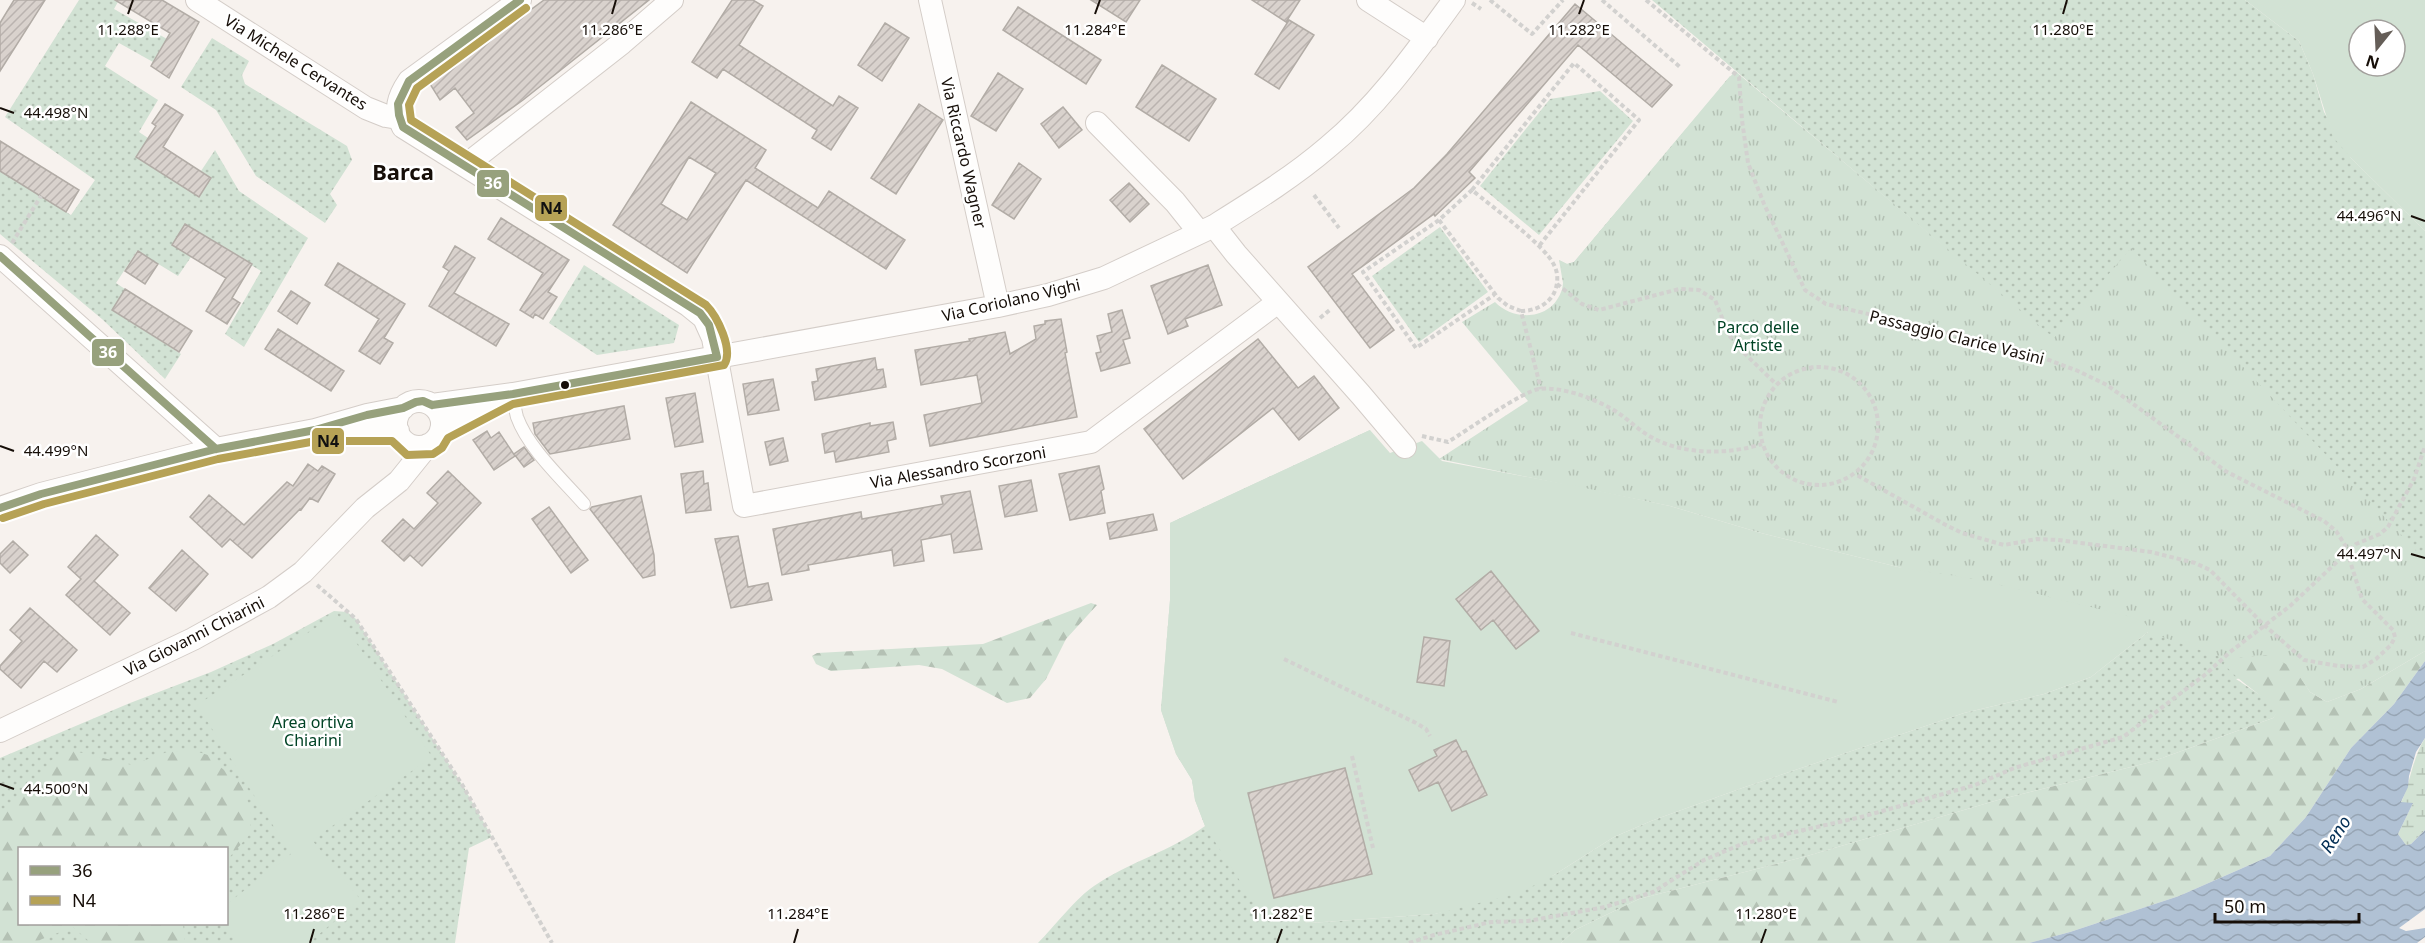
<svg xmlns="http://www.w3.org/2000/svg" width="2425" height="943" viewBox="0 0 2425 943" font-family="'Noto Sans',sans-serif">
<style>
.grass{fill:url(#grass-dots);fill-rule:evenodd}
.forest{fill:url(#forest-firs)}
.wetland{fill:url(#wetland-marsh)}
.park{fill:url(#park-tufts)}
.garden{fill:#d2e2d4;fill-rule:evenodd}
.water{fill:url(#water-waves)}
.building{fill:url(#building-hatch);stroke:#b2aca6;stroke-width:1.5;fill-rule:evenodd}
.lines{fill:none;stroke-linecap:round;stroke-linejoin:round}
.lane-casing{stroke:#d4cdc8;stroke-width:14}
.street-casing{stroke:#d4cdc8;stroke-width:24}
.path{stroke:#d2d1cf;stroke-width:4;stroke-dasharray:4.5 3;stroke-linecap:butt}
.lane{stroke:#fefdfc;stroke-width:12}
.street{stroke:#fefdfc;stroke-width:22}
.bus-1-casing{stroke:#fff;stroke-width:12}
.bus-2-casing{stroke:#fff;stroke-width:12}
.bus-1{stroke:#97a17d;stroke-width:8}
.bus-2{stroke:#b6a256;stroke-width:8}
.ticks{fill:none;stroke:#160e08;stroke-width:2}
.bus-dot{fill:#160e08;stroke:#fff;stroke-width:2}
.labels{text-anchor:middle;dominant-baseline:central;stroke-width:5;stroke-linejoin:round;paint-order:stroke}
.street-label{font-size:16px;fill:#160e08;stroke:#fff}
.park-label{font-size:16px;fill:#004325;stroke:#fff}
.water-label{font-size:18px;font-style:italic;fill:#032e54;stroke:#fff}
.district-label{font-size:22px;font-weight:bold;fill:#160e08;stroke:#fff}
.ticks-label{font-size:15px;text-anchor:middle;fill:#160e08;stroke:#fff;stroke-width:5;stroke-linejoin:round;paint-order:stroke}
.line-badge{stroke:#fff;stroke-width:2}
.badge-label{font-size:16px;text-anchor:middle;font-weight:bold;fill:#fff}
.pale-badge-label{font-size:16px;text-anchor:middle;font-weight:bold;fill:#111}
</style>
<defs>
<pattern id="grass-dots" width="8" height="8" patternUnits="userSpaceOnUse" patternTransform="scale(1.5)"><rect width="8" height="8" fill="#d2e2d4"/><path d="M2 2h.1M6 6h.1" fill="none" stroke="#b4c1b4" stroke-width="1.8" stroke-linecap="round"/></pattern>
<pattern id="forest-firs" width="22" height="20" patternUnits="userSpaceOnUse" patternTransform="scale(1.5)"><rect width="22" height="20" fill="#d2e2d4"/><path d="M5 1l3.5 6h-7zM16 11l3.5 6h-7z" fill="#b4c1b4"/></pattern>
<pattern id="wetland-marsh" width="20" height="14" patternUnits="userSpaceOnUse" patternTransform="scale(1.5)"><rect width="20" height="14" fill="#d2e2d4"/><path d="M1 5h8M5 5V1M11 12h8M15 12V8" fill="none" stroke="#b4c1b4"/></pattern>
<pattern id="park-tufts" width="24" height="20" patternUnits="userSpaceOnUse" patternTransform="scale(1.5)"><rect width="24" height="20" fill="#d2e2d4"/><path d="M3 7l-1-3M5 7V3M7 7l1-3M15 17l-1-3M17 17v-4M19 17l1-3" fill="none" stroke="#b4c1b4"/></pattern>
<pattern id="water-waves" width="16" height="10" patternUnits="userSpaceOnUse" patternTransform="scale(1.5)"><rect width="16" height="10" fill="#b0c1d4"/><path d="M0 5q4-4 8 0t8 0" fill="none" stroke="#97a5b4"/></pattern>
<pattern id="building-hatch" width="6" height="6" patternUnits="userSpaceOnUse" patternTransform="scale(1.5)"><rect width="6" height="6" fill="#d9d2cd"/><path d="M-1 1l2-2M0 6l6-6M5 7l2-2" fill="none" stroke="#bab3af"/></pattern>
</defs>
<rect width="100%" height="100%" fill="#f7f2ee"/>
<path class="grass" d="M79 0H119L114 9 167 39 153 62 119 43 105 66 158 100 139 132 148 138 175 181 199 197 211 178 201 171 215 150 239 191 308 238 244 347 225 334 261 271 185 224 172 245 191 257 178 276 137 251 116 283 125 289 112 310 181 354 165 379 102 319 0 234V171L71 215 95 180 5 117Z
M1652 0H2245L2299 41 2313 74 2324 112 2351 158 2425 231V651L2236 679 2266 699 2278 712 2273 718 2151 762 1998 800 1807 856 1639 899 1575 930 1561 943H1038C1054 927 1076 898 1094 886 1129 862 1171 851 1205 826L1195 800 1192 780 1176 754 1161 710 1170 600V523L1370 430 1298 921 1310 923 1435 914 1554 875 1614 837 1651 821 1745 787 1964 713 2044 694 2091 677 2148 632 1944 589 1552 394 1563 283 1559 260 1567 264 1574 262 1730 76 2090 370Z
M212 38 249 61 242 75 245 84 347 146 352 160 330 194 337 205 325 223 256 176 216 110 181 87Z
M1600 91 1633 121 1539 235 1480 186 1550 99Z
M1440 227 1488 292 1419 342 1372 276Z
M584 265 679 325 674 343 597 355 549 323Z
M334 611 347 612 356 619 463 786 492 837 469 848 455 943H0V758L130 703 211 672 273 644ZM20 848H226V924H20Z"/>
<path class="forest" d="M1091 603 1097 605 1066 639 1046 679 1030 698 1007 703 942 669 919 665 831 671 816 664 812 656 817 653 983 644Z
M2425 651V661L2394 704 2351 748 2306 817 2270 856 2179 896 2070 932 2029 943H1561L1575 930 1639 899 1807 856 1998 800 2151 762 2273 718 2277 712C2260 692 2241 684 2224 664L2226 659 2266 655 2294 667 2310 692 2327 702 2361 689Z
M70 750 132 765 167 752 192 750 211 756 219 766 241 783 251 811 250 834 227 860 226 848H20V924H183L185 943H91L73 927 32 943H0V811L30 792 39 783 50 761Z"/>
<path class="wetland" d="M2425 738V830L2411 844 2406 845 2398 834 2413 803H2401C2411 781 2412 759 2425 738Z"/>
<path class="park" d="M1735 71 2054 338 2131 248 2425 560V651L2361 689 2327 702 2310 692 2293 667 2266 655 2226 659 2148 632 2146 624 2135 618 1980 580 1898 567 1761 533 1670 506 1439 459 1528 401 1462 322 1495 302C1513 321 1550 321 1561 292 1566 282 1563 270 1559 260L1567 264 1574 262Z"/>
<path class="garden" d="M2245 0H2425V231L2351 158 2333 137 2313 74 2299 41ZM2359 30H2395V66H2359Z
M1370 430 1390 453 1422 441 1442 461 1571 485 1670 506 1761 533 1898 567 1980 580 2135 618 2146 625 2148 632 2091 677 2044 694 1964 713 1745 787 1651 821 1614 837 1554 875 1519 893 1435 914 1310 923 1267 918 1259 911 1205 826 1195 800 1192 780 1176 754 1161 710 1170 600V523Z
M337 614 432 757 312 840 360 899 309 943H234L236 941 220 924H226L227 904 291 854 197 705Z"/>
<path class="water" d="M2425 661V738L2416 752 2409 776 2408 787 2401 802 2413 803 2398 834 2406 845 2411 844 2425 830V909L2399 928 2406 931 2425 928V937L2417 943H2029L2070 932 2179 896 2270 856 2306 817 2351 748 2394 704Z"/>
<path class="building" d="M14 0H45L0 71V23Z
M115 0H162L199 22 169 78 151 66 170 33Z
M544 0H649L523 100 467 140 456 127 474 113 455 88 440 100 430 84Z
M732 0H753L763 6 739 45 833 106 839 96 858 108 831 150 812 138 817 130 723 69 717 78 692 62Z
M1091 0H1140L1126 22Z
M1252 0H1300L1286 22Z
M1575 4 1672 85 1652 107 1578 45 1469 172 1475 178 1435 216 1434 214 1352 274 1394 330 1370 348 1308 267 1414 188 1447 154Z
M1018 7 1101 60 1086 84 1003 30Z
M1289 20 1314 35 1279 89 1255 74Z
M885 23 909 38 882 81 858 65Z
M1162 65 1216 99 1189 141 1136 107Z
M998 73 1023 89 996 131 971 116Z
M691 102 766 150 755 168 818 208 829 191 905 240 886 269 746 180 687 273 613 225ZM689 157 716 173 687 220 661 204Z
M165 104 183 115 163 147 211 178 199 197 136 157 156 126 152 123Z
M919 104 943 120 896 194 871 178Z
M1063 107 1082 130 1059 148 1041 124Z
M0 141 79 190 66 212 0 171Z
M1019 163 1041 179 1014 219 992 205Z
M1129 183 1149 204 1130 222 1110 200Z
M501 218 569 260 548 292 557 297 543 319 535 314 533 318 520 310 543 273 488 239Z
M185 224 252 264 232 298 240 303 227 324 206 311 226 278 172 245Z
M455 246 475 258 454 293 509 324 496 346 429 306 449 271 443 267Z
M138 251 158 264 145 284 125 271Z
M338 263 405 304 384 338 393 343 380 364 359 351 379 319 325 285Z
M1208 265 1222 305 1185 319 1188 326 1168 334 1151 286Z
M125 289 192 331 179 352 112 310Z
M291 291 310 303 297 324 278 311Z
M1122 310 1130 338 1123 340 1130 363 1101 371 1096 353 1101 352 1097 336 1112 332 1108 314Z
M1061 319 1067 352 1065 353 1077 417 930 446 924 415 982 403 977 375 921 385 915 350 970 341 969 339 1005 332 1010 354 1036 339 1034 326 1045 324V321Z
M278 329 344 371 331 391 265 349Z
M1258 339 1298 388 1314 376 1339 408 1299 440 1273 408 1183 479 1144 429Z
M875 358 877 370 883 369 886 387 815 400 812 382 818 381 816 369Z
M773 379 779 410 748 415 743 384Z
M695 393 703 442 675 447 666 398Z
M624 406 630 439 550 454 535 434 533 423Z
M893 422 896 439 887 441 889 452 836 462 834 451 825 453 822 434 870 423V426Z
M487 431 491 438 499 432 515 456 494 470 473 440Z
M783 438 788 461 770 465 765 442Z
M524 447 534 460 524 467 514 454Z
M308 464 318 471 322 466 335 474 318 502 310 498 301 510 300 509 252 558 230 539 222 547 190 517 209 495 244 525 287 482 293 486Z
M1099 466 1104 489 1101 491 1105 513 1070 520 1059 474Z
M448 471 481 503 422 566 410 555 404 561 382 541 403 519 414 529 438 503 427 493Z
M703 471 704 484 708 483 711 510 686 513 681 474Z
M1031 480 1037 511 1005 517 999 486Z
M970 491 982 549 954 553 951 534 921 540 924 561 894 566 892 550 808 565 809 570 782 575 773 529 861 512 862 519 943 504 941 496Z
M641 496 654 555 655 575 643 578 590 509 592 507Z
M549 507 588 560 571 573 532 519Z
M1153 514 1157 530 1110 539 1107 523Z
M96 535 118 555 94 581 130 613 110 635 66 595 81 579 68 567Z
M738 536 748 587 768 583 772 600 731 608 715 539Z
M13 541 28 555 10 573 0 563V554Z
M182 550 208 574 176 611 149 588Z
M1491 571 1539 631 1516 649 1493 620 1481 630 1456 599Z
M30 608 77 650 57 672 44 661 21 688 0 669V666L22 641 10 630Z
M1424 637 1450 641 1444 686 1417 682Z
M1456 740 1462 752 1466 751 1487 795 1452 811 1438 782 1419 791 1409 770 1437 756 1434 750Z
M1345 768 1372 874 1274 898 1248 793Z"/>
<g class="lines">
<g class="lane-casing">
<path id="lane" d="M513 394C514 401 515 410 517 417 528 448 563 480 584 504"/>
</g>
<g class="street-casing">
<path id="street" d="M197 0 366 108 386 116 398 118
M520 0 409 81C398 97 394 110 403 127L688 305 704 318 713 338 744 506 1091 442 1278 302
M930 0 998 306
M1368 0 1427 38
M1097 123 1175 202 1199 232
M466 165 622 43 672 0
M1214 226C1254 201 1293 177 1328 147 1378 106 1416 52 1454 0
M0 256 216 449
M396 424a23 23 0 1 1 46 0a23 23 0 1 1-46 0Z
M432 405 513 394 998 306 1048 295 1104 278 1214 226 1236 254 1361 395 1405 447
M341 430 398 431
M441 430 493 402
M0 508 41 494 216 449 315 430 367 415 403 408
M0 731 193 639 269 597 303 572 365 508 399 481 428 445"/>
</g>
<path class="path" d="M1490 0 1532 34 1563 0
M1602 0 1680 67
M1646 0 1739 77 1742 120 1748 163 1764 204 1805 290 1826 304 2025 351 2078 371 2107 385 2227 472 2324 521 2336 531 2345 545 2362 599 2393 630 2395 637 2391 645 2376 659 2363 667 2339 666 2304 660 2263 624 2210 570 2195 563 2151 552 2058 540 2037 539 2004 545 1962 533 1944 524 1855 474
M1472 3 1481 9
M1472 190 1574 63 1639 120 1539 246
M1314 195 1339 228
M1439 220 1363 272 1416 348 1494 295
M12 243 41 196
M1557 284 1582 304 1599 310 1679 289 1699 290 1715 300 1729 335 1739 348 1776 384
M1521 311 1508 306 1498 298 1439 220 1472 190C1491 206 1545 245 1554 265 1559 274 1558 286 1553 295 1546 306 1533 311 1521 311L1541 389
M1320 318 1331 309
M1760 426a59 59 0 1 1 118 0a59 59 0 1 1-118 0Z
M1422 436 1448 442C1466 431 1523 391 1539 389 1564 386 1602 401 1621 415 1631 422 1640 431 1651 437 1683 455 1728 455 1762 444
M317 585 356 619 463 786 552 943
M1571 633 1838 702
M1284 659 1416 723 1426 729 1430 736
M1352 756 1373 848
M1409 943 1434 935 1491 922 1528 921 1605 907 1653 892 1704 860 1742 844 1861 817 1975 785 2014 768 2123 737 2206 674 2230 652 2290 606 2356 544 2380 534 2388 527 2414 479 2425 446"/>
<use href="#lane" class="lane"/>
<use href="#street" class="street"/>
<g class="bus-1-casing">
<path id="bus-1" d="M520 0 409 81 398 104 399 115 403 127 700 313 709 325 717 357
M0 256 216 449
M432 405 513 394 717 357
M0 508 41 494 216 449 315 430 367 415 403 408 416 402 423 401 432 405"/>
</g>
<g class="bus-2-casing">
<path id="bus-2" d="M3 518 44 504 218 459 316 441H392L407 455 433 454 442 448 448 438 513 404 724 365C734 350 717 316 706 305L411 120 409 105 417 88 526 8"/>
</g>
<use href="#bus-1" class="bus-1"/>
<use href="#bus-2" class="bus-2"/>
</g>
<path class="ticks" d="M128 14 133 0M612 14 616 0M1095 14 1100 0M1579 14 1584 0M2063 14 2067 0M0 108 14 113M2411 216 2425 221M0 446 14 451M2411 554 2425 558M0 784 14 789M310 943 314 929M794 943 798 929M1277 943 1282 929M1761 943 1766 929"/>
<circle class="bus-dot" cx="565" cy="385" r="5"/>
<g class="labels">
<g class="street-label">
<text transform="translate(296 62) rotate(32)">Via Michele Cervantes</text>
<text transform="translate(964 153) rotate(77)">Via Riccardo Wagner</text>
<text transform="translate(1011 300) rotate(-13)">Via Coriolano Vighi</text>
<text transform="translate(1957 337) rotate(14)">Passaggio Clarice Vasini</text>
<text transform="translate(958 467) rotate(-10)">Via Alessandro Scorzoni</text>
<text transform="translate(194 636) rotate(-27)">Via Giovanni Chiarini</text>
</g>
<g class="park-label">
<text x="1758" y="327">Parco delle<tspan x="1758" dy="18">Artiste</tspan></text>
<text x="313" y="722">Area ortiva<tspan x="313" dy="18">Chiarini</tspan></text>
</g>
<g class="water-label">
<text transform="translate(2335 834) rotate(-57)">Reno</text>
</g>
<g class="district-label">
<text x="403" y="171">Barca</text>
</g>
</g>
<g class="ticks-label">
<text x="128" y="35">11.288°E</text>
<text x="612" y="35">11.286°E</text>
<text x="1095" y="35">11.284°E</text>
<text x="1579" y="35">11.282°E</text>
<text x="2063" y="35">11.280°E</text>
<text x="56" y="118">44.498°N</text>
<text x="2369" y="221">44.496°N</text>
<text x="56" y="456">44.499°N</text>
<text x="2369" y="559">44.497°N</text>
<text x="56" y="794">44.500°N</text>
<text x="314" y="919">11.286°E</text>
<text x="798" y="919">11.284°E</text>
<text x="1282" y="919">11.282°E</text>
<text x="1766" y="919">11.280°E</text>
</g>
<g class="line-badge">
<rect x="476" y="169" width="34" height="29" rx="6" fill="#97a17d"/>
<rect x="534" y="194" width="34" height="28" rx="6" fill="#b6a256"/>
<rect x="91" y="338" width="34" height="29" rx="6" fill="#97a17d"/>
<rect x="311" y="427" width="34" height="28" rx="6" fill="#b6a256"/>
</g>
<g class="badge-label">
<text x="493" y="189">36</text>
<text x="108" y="358">36</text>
</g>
<g class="pale-badge-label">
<text x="551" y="214">N4</text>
<text x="328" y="447">N4</text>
</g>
<rect x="18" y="847" width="210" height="78" fill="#ffffff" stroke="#a29f9c" stroke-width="1.5"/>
<rect x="30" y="866" width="30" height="9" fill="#97a17d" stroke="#a29f9c" stroke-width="1.5"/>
<text x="72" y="877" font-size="18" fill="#160e08">36</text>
<rect x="30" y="896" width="30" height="9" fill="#b6a256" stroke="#a29f9c" stroke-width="1.5"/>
<text x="72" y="907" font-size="18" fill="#160e08">N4</text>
<g transform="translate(2377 48) rotate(198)"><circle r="28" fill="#ffffff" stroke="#a29f9c" stroke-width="1.5"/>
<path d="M0-4.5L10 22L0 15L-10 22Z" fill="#655e58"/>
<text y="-9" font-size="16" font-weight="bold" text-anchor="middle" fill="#160e08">N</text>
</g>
<path d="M2215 913v9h144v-9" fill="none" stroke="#160e08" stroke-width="3"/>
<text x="2224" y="913" font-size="18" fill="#160e08" stroke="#ffffff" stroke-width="4.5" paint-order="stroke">50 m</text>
</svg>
